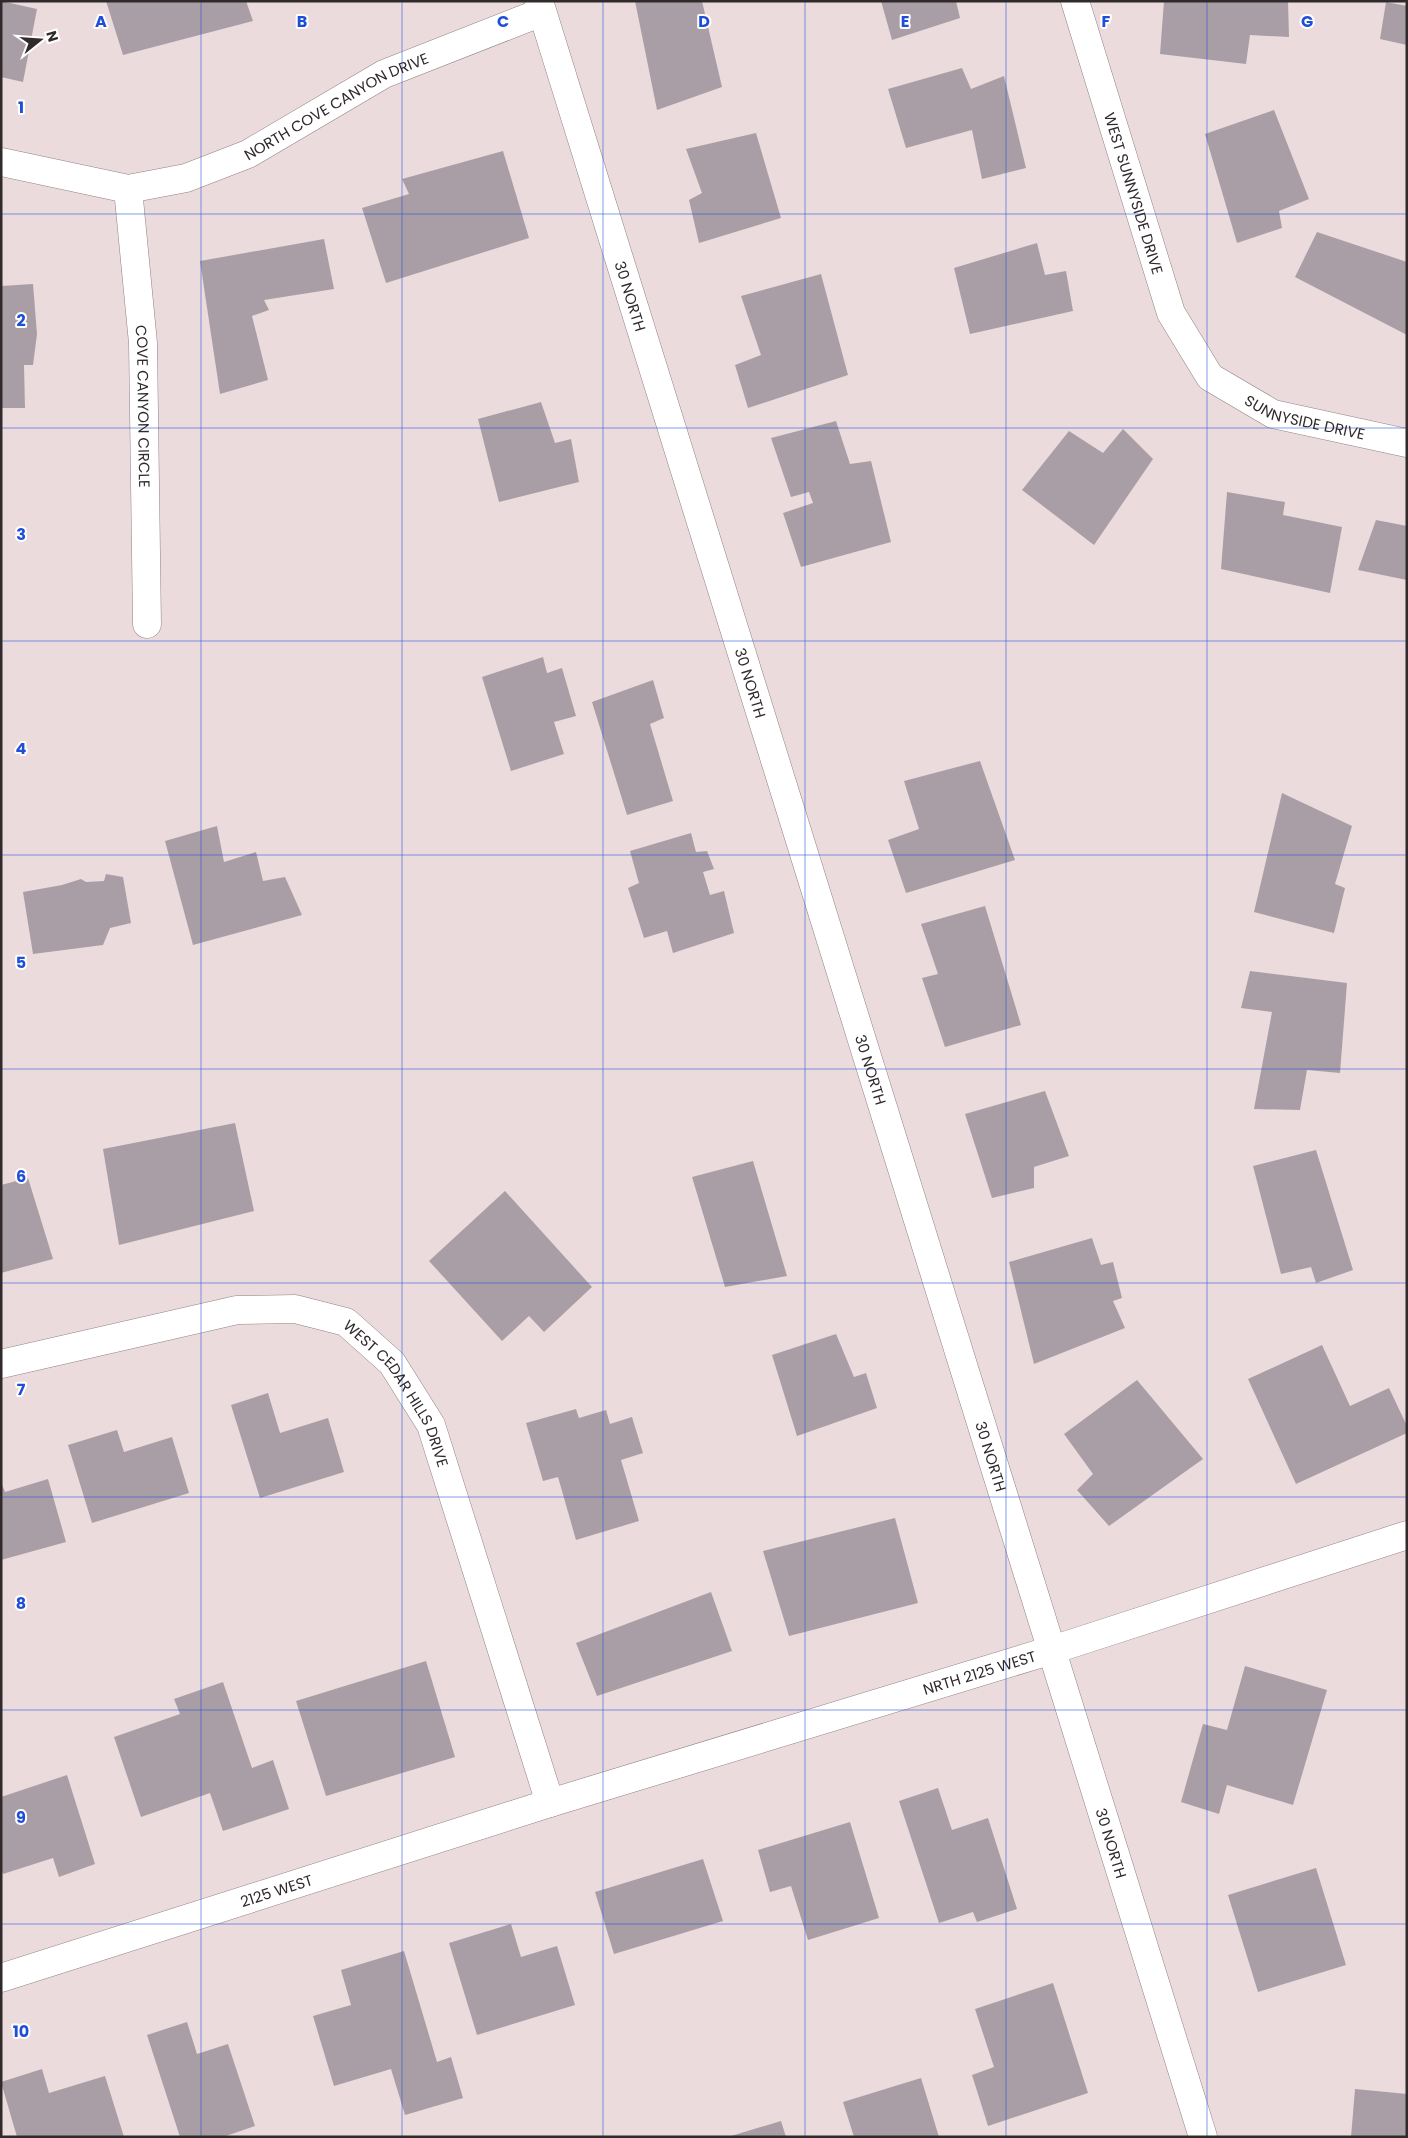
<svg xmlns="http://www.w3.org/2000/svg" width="1408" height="2138" viewBox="0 0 1408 2138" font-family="Poppins,sans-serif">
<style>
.building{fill:#aa9ea6}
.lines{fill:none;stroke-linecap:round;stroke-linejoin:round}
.minor-casing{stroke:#918284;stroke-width:29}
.minor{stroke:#fff;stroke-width:28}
.grid{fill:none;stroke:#1d4ed8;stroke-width:1;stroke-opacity:0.55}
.labels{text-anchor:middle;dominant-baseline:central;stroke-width:4;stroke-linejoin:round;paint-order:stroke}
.street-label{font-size:15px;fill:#302a2b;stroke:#fff}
.grid-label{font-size:16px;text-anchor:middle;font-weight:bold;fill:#1d4ed8;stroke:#fff;stroke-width:4;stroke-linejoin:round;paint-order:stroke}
</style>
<rect width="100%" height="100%" fill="#ecdbdd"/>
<path class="building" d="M1 1 37 9 23 82 1 77Z
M106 1H246L253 21 123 55Z
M635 1H702L722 87 657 110Z
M881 1H956L960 18 892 40Z
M1164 1H1288L1289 37 1250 35 1246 64 1160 54Z
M1386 2 1407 6V45L1380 39Z
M962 68 971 89 1004 76 1026 168 982 179 972 130 906 148 888 89Z
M1274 110 1309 199 1279 211 1282 228 1237 243 1205 134Z
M756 133 781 218 699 243 689 200 702 193 686 149Z
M503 151 529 238 386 283 362 208 409 194 402 179Z
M1317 232 1407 262V335L1295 277Z
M324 239 334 289 264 300 269 310 252 316 268 380 220 394 200 261Z
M1037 243 1045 275 1066 271 1073 311 970 334 954 268Z
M821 274 848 375 748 408 735 365 761 355 741 296Z
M33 284 37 334 33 365H24L25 408H1V286Z
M541 402 555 443 571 439 579 482 499 502 478 419Z
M836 421 850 464 871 461 891 542 801 567 783 513 813 503 809 492 791 497 771 438Z
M1123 429 1153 459 1094 545 1022 490 1069 431 1103 453Z
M1227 492 1285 502 1283 515 1342 527 1330 593 1221 569Z
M1376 520 1407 526V580L1358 570Z
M543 657 547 673 562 668 576 716 554 722 564 754 511 771 482 677Z
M653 680 664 718 650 724 673 801 627 815 592 702Z
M980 761 1015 860 906 893 888 840 919 829 904 781Z
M1282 793 1352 826 1335 884 1345 888 1334 933 1254 912Z
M217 826 224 862 256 852 263 881 285 877 302 915 193 945 165 841Z
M691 833 696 852 707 851 714 869 703 872 710 895 724 891 734 933 673 953 667 931 644 938 628 888 639 883 630 851Z
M106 874 123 877 131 923 110 928 103 945 33 954 23 892 62 885 81 879 86 882 104 881Z
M985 906 1021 1025 945 1047 922 978 938 974 921 924Z
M1250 971 1347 983 1340 1073 1307 1070 1300 1110 1254 1109 1272 1012 1241 1008Z
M1045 1091 1069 1156 1034 1167V1188L992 1198 965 1114Z
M235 1123 254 1211 119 1245 103 1149Z
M1316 1150 1353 1270 1316 1283 1311 1267 1281 1274 1253 1166Z
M753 1161 787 1276 725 1287 692 1177Z
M28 1178 53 1259 1 1273V1185Z
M505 1191 592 1287 544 1332 529 1316 502 1341 429 1261Z
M1092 1238 1101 1265 1113 1262 1122 1298 1113 1301 1125 1328 1034 1364 1009 1262Z
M836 1334 854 1377 866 1373 877 1408 797 1436 772 1355Z
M1322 1345 1350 1406 1389 1388 1407 1426V1433L1296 1484 1248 1379Z
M1137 1380 1203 1459 1109 1526 1077 1490 1093 1474 1064 1434Z
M268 1393 280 1433 328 1418 344 1472 260 1498 231 1405Z
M576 1409 579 1418 606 1410 610 1424 632 1417 643 1453 621 1460 639 1521 576 1540 558 1477 543 1481 526 1423Z
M117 1430 124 1452 172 1437 189 1493 92 1523 68 1445Z
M48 1479 66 1542 1 1560V1482L5 1492Z
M895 1518 918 1603 789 1636 763 1551Z
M711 1592 732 1651 597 1696 576 1643Z
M426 1661 455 1757 326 1796 296 1701Z
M1245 1666 1327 1690 1293 1805 1227 1785 1219 1814 1181 1802 1203 1724 1227 1730Z
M223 1682 252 1768 273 1760 289 1809 223 1831 210 1793 141 1817 114 1737 180 1714 174 1699Z
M67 1775 95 1864 59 1877 53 1858 3 1874 1 1868V1797Z
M938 1788 952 1830 988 1818 1017 1909 977 1922 973 1912 939 1923 899 1801Z
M850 1822 879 1918 808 1940 791 1886 770 1892 758 1850Z
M703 1859 723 1921 614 1954 595 1892Z
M1316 1868 1346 1965 1258 1992 1228 1895Z
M511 1924 521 1957 557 1946 575 2005 477 2035 449 1943Z
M404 1951 437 2062 451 2057 463 2098 405 2115 391 2069 334 2086 313 2016 351 2005 341 1970Z
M1053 1983 1088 2093 988 2126 972 2075 994 2067 975 2009Z
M187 2022 197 2054 228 2044 255 2126 223 2137H180L147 2035Z
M42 2069 49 2093 105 2076 124 2137H17L1 2082Z
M921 2078 939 2137H854L843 2102Z
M1355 2089 1407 2094V2137H1351Z
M781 2121 786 2137H731V2136Z"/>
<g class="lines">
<g class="minor-casing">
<g id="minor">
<path id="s1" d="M539 1 1203 2137"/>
<path id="s2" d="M1075 1 1171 313 1210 377 1273 414 1407 443"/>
<path id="s3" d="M1 162 128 189 186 178 248 154 384 74 542 12"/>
<path id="s4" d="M128 189 143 343 147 624"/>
<path id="s5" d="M1 1364 237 1310 295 1309 346 1322 392 1363 431 1425 550 1803"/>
<path id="s6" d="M1 1978 550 1803 1052 1650 1407 1535"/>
</g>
</g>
<use href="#minor" class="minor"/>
</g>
<path class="grid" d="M201 1V2137M402 1V2137M603 1V2137M805 1V2137M1006 1V2137M1207 1V2137M1 214H1407M1 428H1407M1 641H1407M1 855H1407M1 1069H1407M1 1283H1407M1 1497H1407M1 1710H1407M1 1924H1407"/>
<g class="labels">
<g class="street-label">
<text stroke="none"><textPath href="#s3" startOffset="356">NORTH COVE CANYON DRIVE</textPath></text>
<text stroke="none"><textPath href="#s2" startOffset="201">WEST SUNNYSIDE DRIVE</textPath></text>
<text stroke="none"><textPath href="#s1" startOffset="309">30 NORTH</textPath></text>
<text stroke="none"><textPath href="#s4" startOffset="218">COVE CANYON CIRCLE</textPath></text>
<text stroke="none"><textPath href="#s2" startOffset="506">SUNNYSIDE DRIVE</textPath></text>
<text stroke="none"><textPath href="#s1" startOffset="714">30 NORTH</textPath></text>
<text stroke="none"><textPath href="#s1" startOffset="1119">30 NORTH</textPath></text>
<text stroke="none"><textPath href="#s5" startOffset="442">WEST CEDAR HILLS DRIVE</textPath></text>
<text stroke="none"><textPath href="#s1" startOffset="1524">30 NORTH</textPath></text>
<text stroke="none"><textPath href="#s6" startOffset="1025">NRTH 2125 WEST</textPath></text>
<text stroke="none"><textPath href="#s1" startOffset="1929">30 NORTH</textPath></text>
<text stroke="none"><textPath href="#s6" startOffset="289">2125 WEST</textPath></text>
</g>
</g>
<g class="grid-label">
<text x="101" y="27">A</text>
<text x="302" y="27">B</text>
<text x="503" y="27">C</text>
<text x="704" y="27">D</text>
<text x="905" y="27">E</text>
<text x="1106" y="27">F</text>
<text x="1307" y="27">G</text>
<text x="21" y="113">1</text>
<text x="21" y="326">2</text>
<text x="21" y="540">3</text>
<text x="21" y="754">4</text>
<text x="21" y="968">5</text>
<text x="21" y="1182">6</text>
<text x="21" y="1395">7</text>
<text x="21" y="1609">8</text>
<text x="21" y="1823">9</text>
<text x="21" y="2037">10</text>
</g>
<rect width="1408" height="2138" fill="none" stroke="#302a2b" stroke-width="5"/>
<g transform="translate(40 40) rotate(73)" stroke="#ffffff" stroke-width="4" paint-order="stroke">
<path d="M0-4L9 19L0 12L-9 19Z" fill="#302a2b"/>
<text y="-8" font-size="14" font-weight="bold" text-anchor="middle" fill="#302a2b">N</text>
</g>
</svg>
